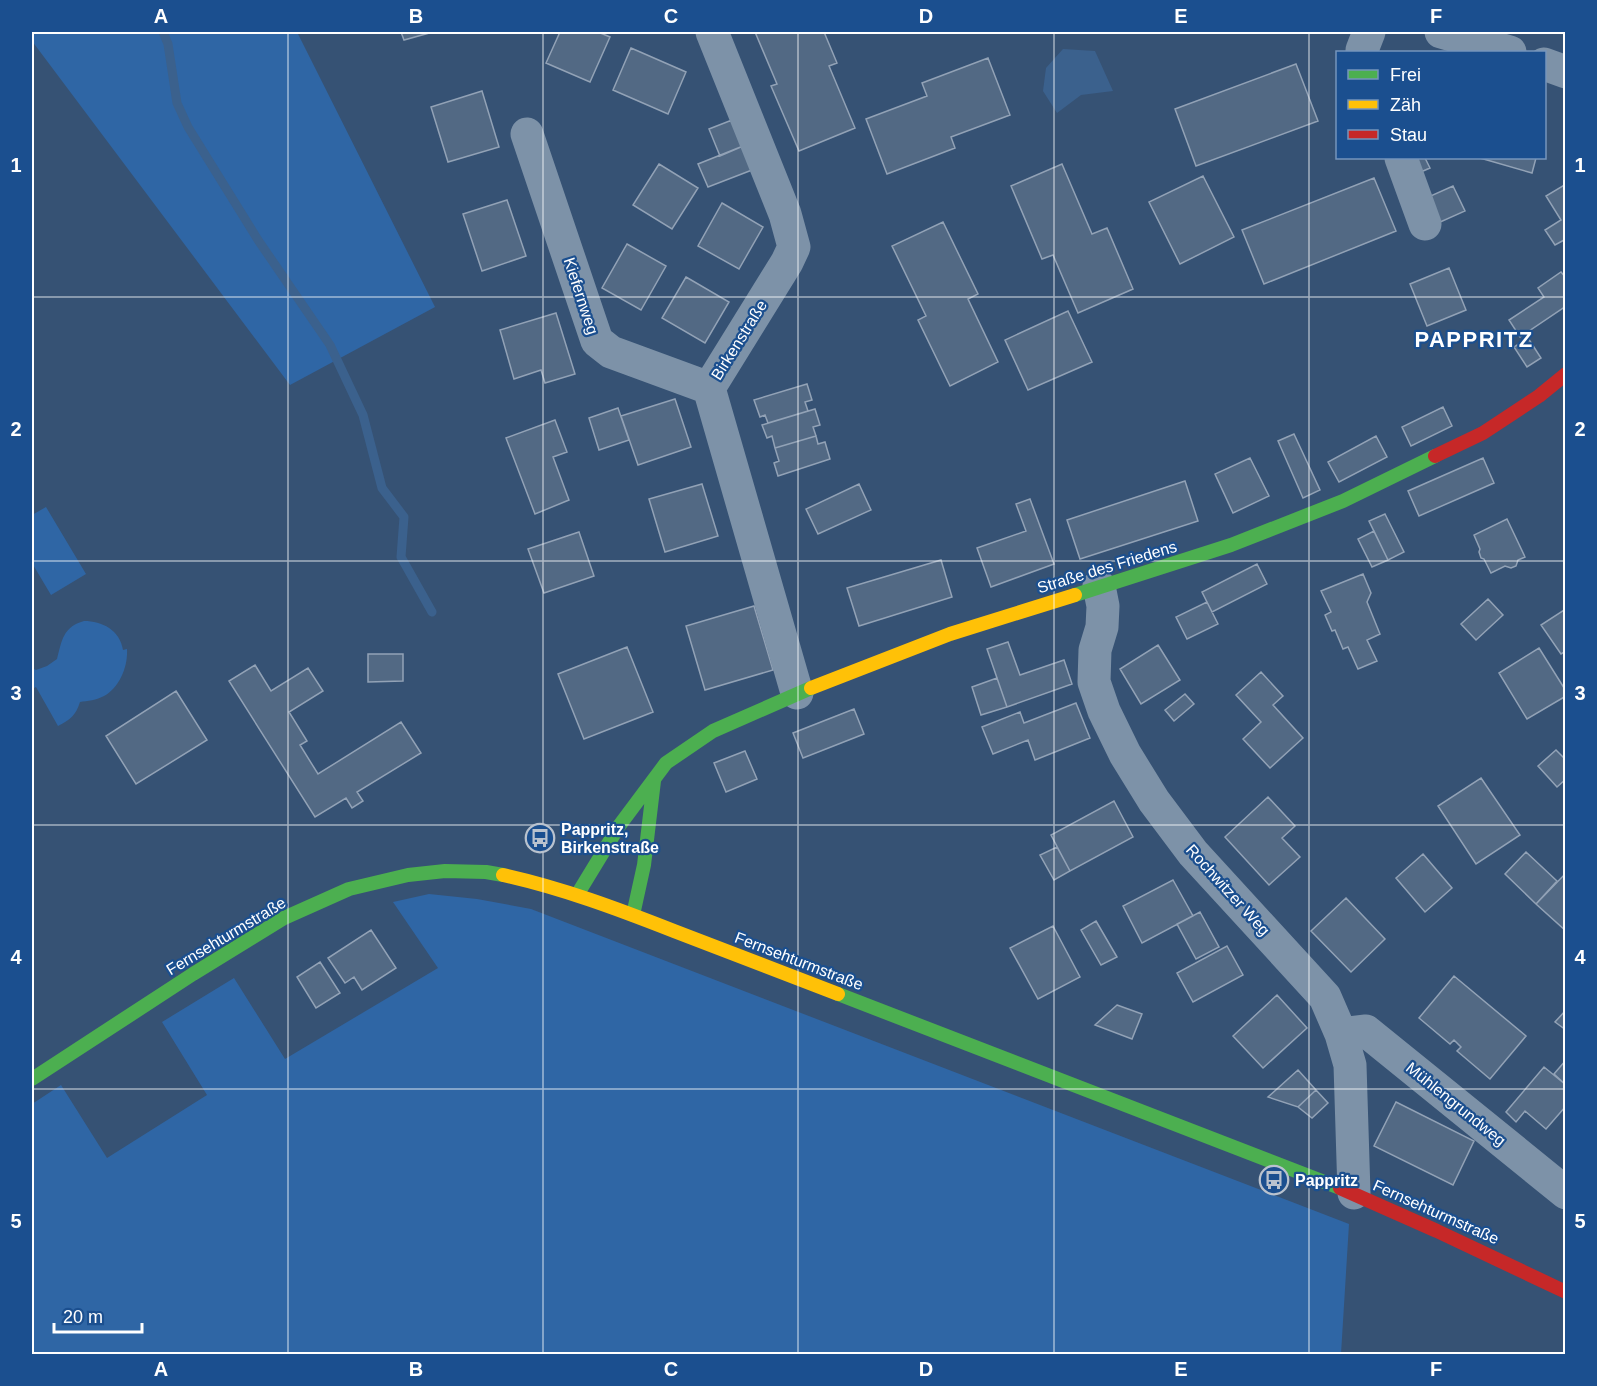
<svg xmlns="http://www.w3.org/2000/svg" width="1597" height="1386" viewBox="0 0 1597 1386" font-family="Helvetica,sans-serif">
<style>
.green{fill:#2f66a5}
.water{fill:#3b618d}
.lines{fill:none;stroke-linecap:round;stroke-linejoin:round}
.stream{stroke:#3b618d;stroke-width:9}
.building{fill:#526984;stroke:#92a2b6;stroke-width:1.5}
.street{stroke:#7d92a8;stroke-width:33}
.fast{stroke:#4caf50;stroke-width:14}
.slow{stroke:#ffc107;stroke-width:14}
.jam{stroke:#c62828;stroke-width:14}
.grid{fill:none;stroke:#fff;stroke-width:1.5;stroke-opacity:0.55}
.labels{text-anchor:middle;dominant-baseline:central;stroke-width:4.5;stroke-linejoin:round;paint-order:stroke}
.street-label{font-size:16px;fill:#fff;stroke:#1b4f8f}
.poi-label{font-size:16px;font-weight:bold;fill:#fff;stroke:#1b4f8f;text-anchor:start}
.district-label{font-size:22px;font-weight:bold;letter-spacing:1.5px;fill:#fff;stroke:#1b4f8f}
.neatline{fill:none;stroke:#fff;stroke-width:2}
.grid-label{font-size:20px;text-anchor:middle;font-weight:bold;fill:#fff}
</style>
<rect width="100%" height="100%" fill="#365274"/>
<path class="green" d="M32 32H297L435 307 290 385 32 41Z
M46 507 86 574 51 595 32 563V515Z
M84 621C102 621 120 630 123 650L127 649C128 666 120 687 104 696 97 700 87 701 80 702 76 715 70 720 58 726L36 687 32 689V668L36 670 47 666 57 659C62 640 63 627 84 621Z
M429 894 477 899 531 909 1349 1224 1341 1354H32V1104L61 1085 107 1158 207 1095 162 1022 234 978 285 1059 438 968 393 902Z"/>
<path class="water" d="M1063 49 1095 51 1113 91 1081 95 1057 113 1043 91 1046 68Z"/>
<g class="lines">
<path class="stream" d="M163 32 168 44 177 103 188 127 258 240 330 345 363 415 382 488 404 517 401 557 432 612"/>
</g>
<path class="building" d="M401 32H433L404 40Z
M560 32H598L610 37 590 82 546 63Z
M755 32H824L837 63 829 66 855 128 799 151 771 86 777 84Z
M631 48 686 72 668 114 613 90Z
M988 58 1010 115 951 137 955 148 887 174 866 119 927 96 922 83Z
M1296 64 1318 121 1196 166 1175 109Z
M482 91 499 147 448 162 431 107Z
M732 120 743 146 720 156 709 129Z
M743 146 752 170 708 187 698 164Z
M1410 158H1425L1430 168 1416 174Z
M1480 158H1536L1532 173Z
M659 164 698 188 672 229 633 205Z
M1062 164 1092 234 1107 228 1133 289 1078 313 1053 255 1042 259 1011 186Z
M1203 176 1234 237 1180 264 1149 202Z
M1374 178 1396 231 1264 284 1242 230Z
M1566 184V239L1555 245 1545 230 1561 220 1546 196Z
M1453 186 1465 211 1438 223 1426 198Z
M507 200 526 256 482 271 463 214Z
M722 203 763 227 739 269 698 246Z
M943 222 978 294 968 299 998 362 950 386 918 320 926 316 892 246Z
M627 244 666 266 641 310 602 288Z
M1449 268 1466 310 1427 326 1410 284Z
M1561 272 1566 278V306L1520 337 1509 320 1544 297 1538 288Z
M686 277 729 302 705 343 662 318Z
M1068 311 1092 362 1028 390 1005 340Z
M556 313 575 374 545 383 541 370 514 379 500 330Z
M1528 338 1541 358 1527 367 1514 347Z
M807 384 812 400 805 402 808 411 768 423 765 415 760 417 754 400Z
M675 399 691 447 638 465 621 416Z
M1443 407 1452 426 1411 446 1402 427Z
M618 408 629 440 599 450 589 418Z
M815 409 820 425 813 427 816 436 775 448 772 436 767 438 762 425Z
M555 420 567 452 553 457 569 500 535 514 506 438Z
M1294 434 1320 490 1303 498 1278 441Z
M816 436 818 444 825 442 830 459 778 476 774 463 779 461 775 448Z
M1376 436 1387 457 1339 482 1328 462Z
M1250 458 1269 496 1233 513 1215 474Z
M1483 458 1494 483 1419 516 1408 491Z
M1185 481 1198 521 1080 559 1067 520Z
M702 484 718 536 665 552 649 499Z
M859 484 871 510 818 534 806 509Z
M1030 499 1054 564 991 587 977 548 1026 531 1016 504Z
M1385 514 1404 552 1388 560 1369 521Z
M1507 519 1525 557 1518 560 1516 566 1511 568 1505 566 1491 573 1484 559 1481 558 1479 552 1480 549 1474 535Z
M1374 531 1388 560 1372 567 1358 539Z
M579 532 594 576 544 593 528 549Z
M941 560 952 597 859 626 847 588Z
M1257 564 1267 584 1212 612 1202 592Z
M1363 574 1371 593 1367 602 1380 634 1367 640 1377 661 1358 669 1348 647 1343 649 1335 630 1332 631 1325 615 1331 612 1321 591Z
M1488 599 1503 615 1476 640 1461 624Z
M1207 602 1218 624 1187 639 1176 617Z
M754 606 773 670 705 690 686 626Z
M1564 610 1566 651 1561 654 1541 625Z
M1008 642 1020 675 1064 660 1072 684 1007 707 987 649Z
M1158 645 1180 680 1141 704 1120 669Z
M627 647 653 712 584 739 558 674Z
M1539 648 1566 691V696L1527 719 1499 673Z
M368 654H403V681L368 682Z
M255 665 271 691 308 668 323 691 289 712 307 741 300 745 318 774 401 722 421 753 357 792 363 801 352 808 346 798 315 817 229 681Z
M1261 672 1283 696 1273 705 1303 738 1270 768 1243 739 1261 722 1236 695Z
M997 678 1007 707 981 715 972 687Z
M176 691 207 740 136 784 106 736Z
M1185 694 1194 704 1174 721 1165 710Z
M1076 703 1090 738 1035 760 1028 740 993 754 982 727 1020 712 1024 723Z
M854 709 864 734 803 758 793 733Z
M1556 750 1566 760V779L1557 787 1538 766Z
M745 751 757 779 726 792 714 763Z
M1481 778 1520 835 1476 864 1438 806Z
M1268 797 1295 826 1282 838 1300 857 1269 885 1225 837Z
M1114 801 1133 837 1070 871 1051 835Z
M1057 847 1070 871 1054 880 1040 855Z
M1526 852 1557 881 1536 904 1505 874Z
M1423 854 1452 888 1425 912 1396 878Z
M1566 873V931L1536 904Z
M1173 880 1193 916 1142 943 1123 906Z
M1346 898 1385 939 1351 972 1311 931Z
M1200 912 1219 947 1196 959 1177 924Z
M1096 921 1117 957 1101 965 1081 930Z
M1053 926 1080 977 1038 999 1010 948Z
M371 930 396 968 362 990 354 977 345 983 328 958Z
M1227 946 1243 975 1193 1002 1177 973Z
M320 962 340 993 316 1008 297 977Z
M1454 976 1526 1036 1490 1079 1457 1051 1461 1047 1454 1040 1450 1044 1419 1018Z
M1277 995 1307 1028 1263 1068 1233 1036Z
M1117 1005 1142 1014 1132 1039 1095 1025Z
M1566 1010V1030L1555 1022Z
M1566 1060V1085L1554 1074Z
M1544 1067 1566 1085V1106L1546 1129 1525 1111 1516 1122 1506 1112Z
M1298 1070 1316 1090 1298 1107 1268 1097Z
M1316 1090 1328 1103 1312 1118 1298 1107Z
M1396 1102 1474 1141 1453 1185 1374 1146Z"/>
<g class="lines">
<path class="street" d="M712 32 785 214 794 247 787 262 709 388 797 693
M1441 32 1510 52
M1362 52V50L1369 32
M1544 64 1566 72
M527 134 597 341 611 352 709 388
M1401 158 1425 224
M1099 586 1103 606 1102 627 1095 650 1094 682 1104 711 1125 754 1154 801 1193 853 1325 997 1341 1034 1350 1065 1354 1193
M1341 1034 1366 1031 1566 1193"/>
<path class="fast" d="M1075 595 1231 545 1343 501 1435 456
M577 895 619 826 666 763 713 731 811 688
M633 915 644 865 654 781
M838 994 1340 1188
M32 1079 193 974 284 918 349 889 408 875 445 871 486 872 503 875"/>
<path class="slow" d="M811 688 950 634 1075 595
M503 875C562 888 618 909 674 931 728 952 783 973 838 994"/>
<path class="jam" d="M1435 456 1483 433 1539 396 1566 374
M1340 1188 1437 1231 1566 1292"/>
</g>
<path class="grid" d="M288 32V1354M543 32V1354M798 32V1354M1054 32V1354M1309 32V1354M32 297H1566M32 561H1566M32 825H1566M32 1089H1566"/>
<defs>
<g id="bus-ring" transform="scale(1.5)"><circle r="9.5" fill="#1b4f8f" stroke="#b9c2ce" stroke-width="1.5"/><path d="M-5-6H5V4H4V6H2V4H-2V6H-4V4H-5ZM-3.5-4V0h7V-4ZM-3.5 1.2v1.5H-2V1.2ZM2 1.2v1.5H3.5V1.2Z" fill="#b9c2ce"/></g>
</defs>
<g fill-rule="evenodd">
<use href="#bus-ring" x="540" y="838"/>
<use href="#bus-ring" x="1274" y="1180"/>
</g>
<g class="labels">
<g class="street-label">
<text transform="translate(581 296) rotate(72)">Kiefernweg</text>
<text transform="translate(739 340) rotate(-58)">Birkenstraße</text>
<text transform="translate(1107 567) rotate(-17)">Straße des Friedens</text>
<text transform="translate(1228 890) rotate(48)">Rochwitzer Weg</text>
<text transform="translate(226 936) rotate(-31)">Fernsehturmstraße</text>
<text transform="translate(799 961) rotate(21)">Fernsehturmstraße</text>
<text transform="translate(1456 1104) rotate(39)">Mühlengrundweg</text>
<text transform="translate(1436 1212) rotate(24)">Fernsehturmstraße</text>
</g>
<g class="poi-label">
<text x="561" y="829">Pappritz,<tspan x="561" dy="18">Birkenstraße</tspan></text>
<text x="1295" y="1180">Pappritz</text>
</g>
<g class="district-label">
<text x="1474" y="339">PAPPRITZ</text>
</g>
</g>
<rect width="1597" height="1386" fill="none" stroke="#1b4f8f" stroke-width="66"/>
<rect x="1336" y="51" width="210" height="108" fill="#1b4f8f" stroke="#7695bc" stroke-width="1.5"/>
<rect x="1348" y="70" width="30" height="9" fill="#4caf50" stroke="#7695bc" stroke-width="1.5"/>
<text x="1390" y="81" font-size="18" fill="#ffffff">Frei</text>
<rect x="1348" y="100" width="30" height="9" fill="#ffc107" stroke="#7695bc" stroke-width="1.5"/>
<text x="1390" y="111" font-size="18" fill="#ffffff">Zäh</text>
<rect x="1348" y="130" width="30" height="9" fill="#c62828" stroke="#7695bc" stroke-width="1.5"/>
<text x="1390" y="141" font-size="18" fill="#ffffff">Stau</text>
<path d="M54 1323v9h88v-9" fill="none" stroke="#ffffff" stroke-width="3"/>
<text x="63" y="1323" font-size="18" fill="#ffffff" stroke="#1b4f8f" stroke-width="4.5" paint-order="stroke">20 m</text>
<rect x="33" y="33" width="1531" height="1320" class="neatline"/>
<g class="grid-label">
<text x="161" y="23">A</text>
<text x="416" y="23">B</text>
<text x="671" y="23">C</text>
<text x="926" y="23">D</text>
<text x="1181" y="23">E</text>
<text x="1436" y="23">F</text>
<text x="16" y="172">1</text>
<text x="1580" y="172">1</text>
<text x="16" y="436">2</text>
<text x="1580" y="436">2</text>
<text x="16" y="700">3</text>
<text x="1580" y="700">3</text>
<text x="16" y="964">4</text>
<text x="1580" y="964">4</text>
<text x="16" y="1228">5</text>
<text x="1580" y="1228">5</text>
<text x="161" y="1376">A</text>
<text x="416" y="1376">B</text>
<text x="671" y="1376">C</text>
<text x="926" y="1376">D</text>
<text x="1181" y="1376">E</text>
<text x="1436" y="1376">F</text>
</g>
</svg>
